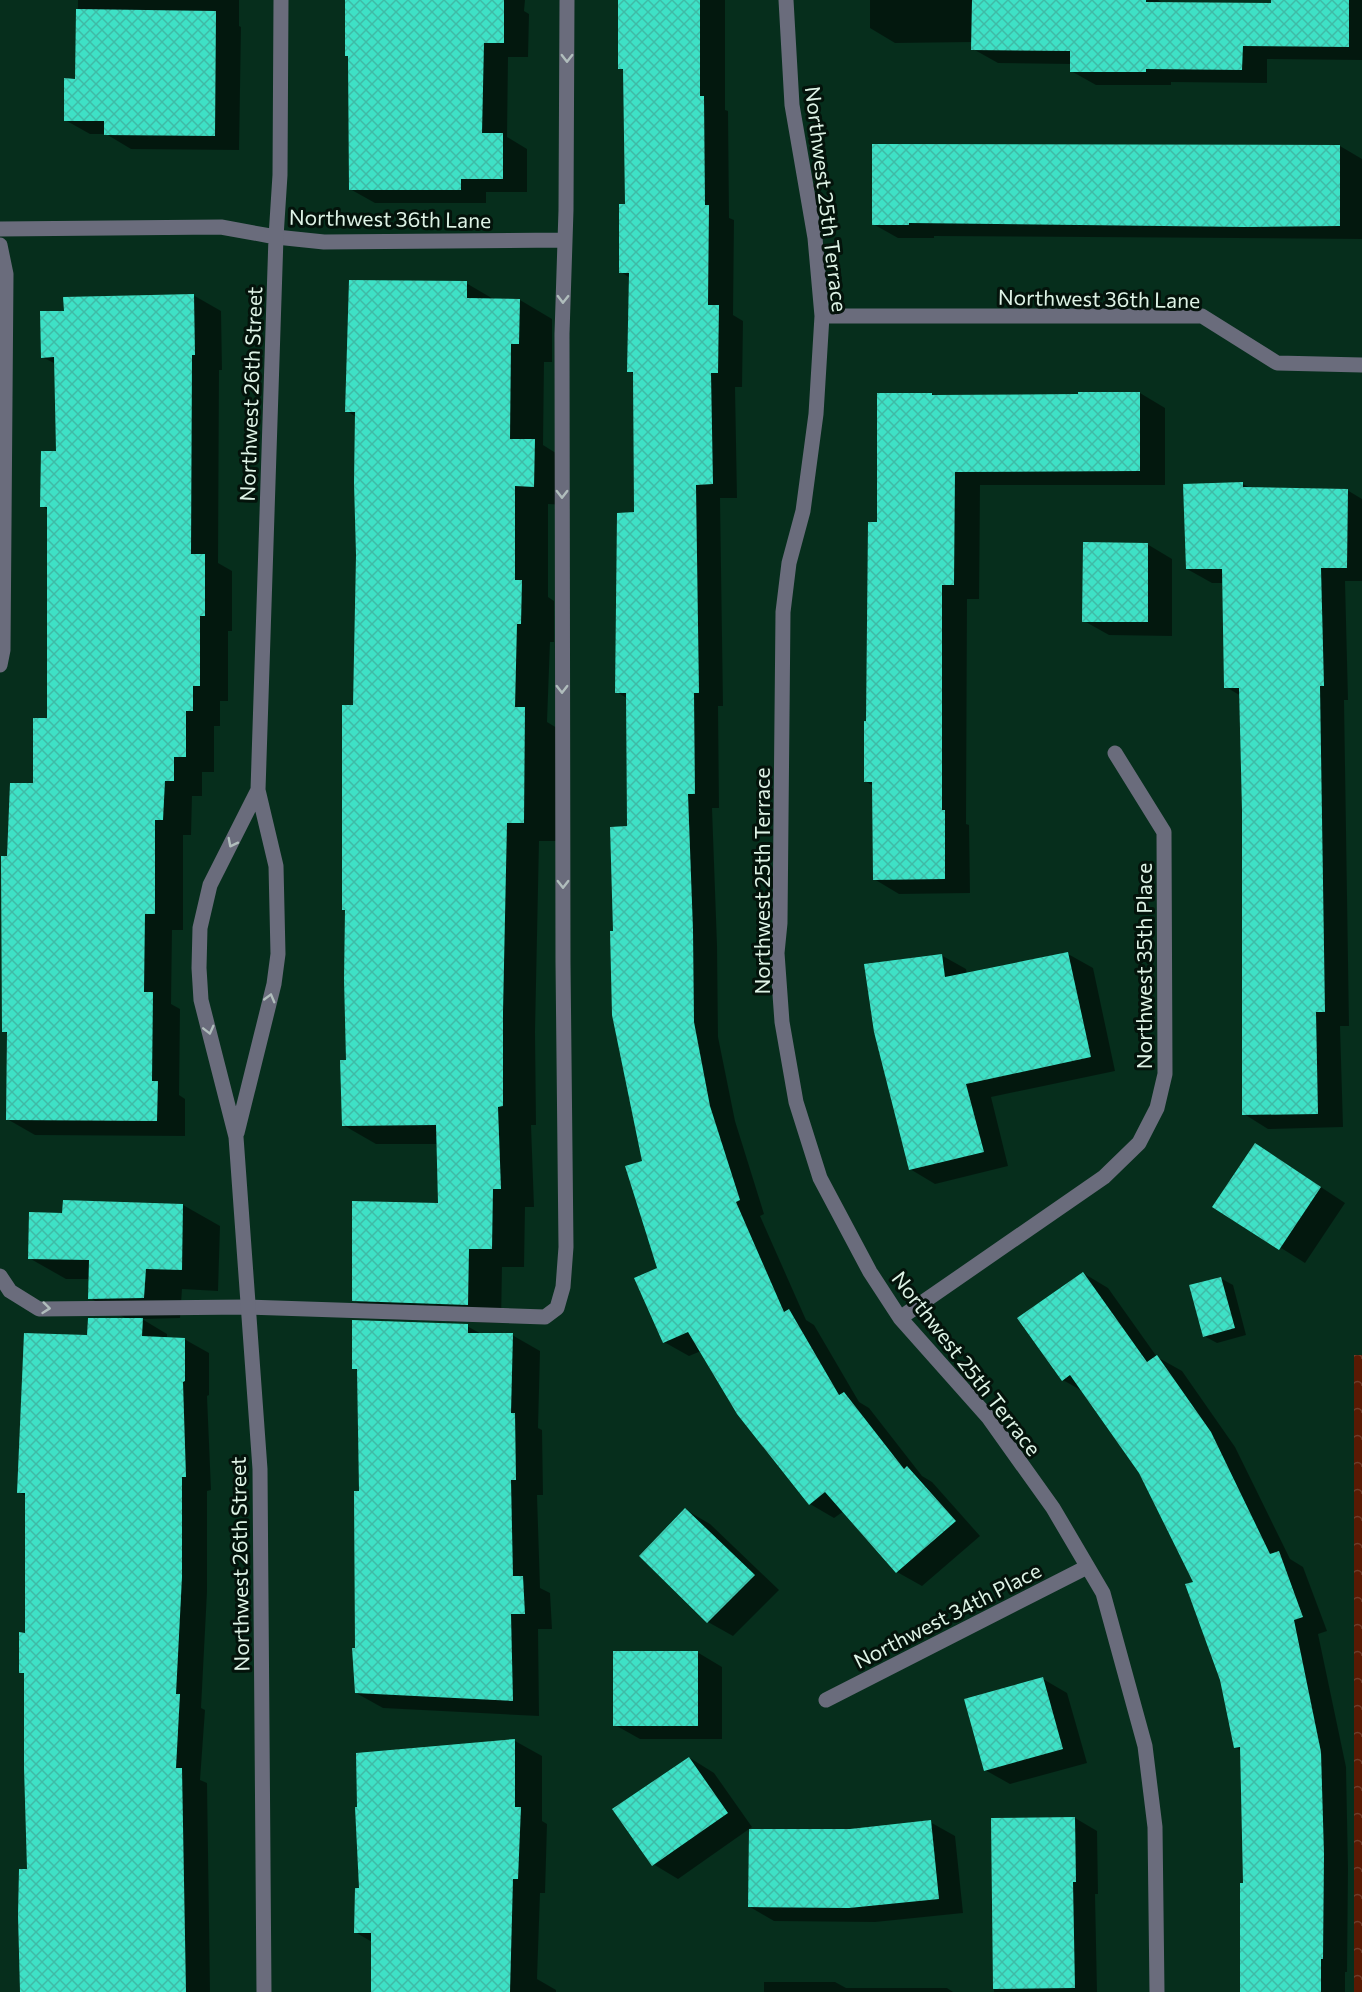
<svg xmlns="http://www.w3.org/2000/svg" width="1362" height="1992" viewBox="0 0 1362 1992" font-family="Commissioner,sans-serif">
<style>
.forest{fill:url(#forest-crowns)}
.shadow{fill:#0007}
.building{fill:url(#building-cross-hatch)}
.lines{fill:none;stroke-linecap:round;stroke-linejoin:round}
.lane{stroke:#6a6c7c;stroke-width:15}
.street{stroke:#6a6c7c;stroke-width:15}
.oneway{stroke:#b0bdbc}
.labels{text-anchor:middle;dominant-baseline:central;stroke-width:6;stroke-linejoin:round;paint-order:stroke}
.street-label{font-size:21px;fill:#def3e6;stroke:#04130b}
</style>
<defs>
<pattern id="forest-crowns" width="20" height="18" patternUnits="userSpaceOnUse" patternTransform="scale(1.5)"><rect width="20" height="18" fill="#591a03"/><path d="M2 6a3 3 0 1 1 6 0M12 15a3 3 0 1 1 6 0" fill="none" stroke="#703c28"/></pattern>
<pattern id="building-cross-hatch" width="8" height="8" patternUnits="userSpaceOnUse" patternTransform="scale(1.5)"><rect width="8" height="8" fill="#3ee1c6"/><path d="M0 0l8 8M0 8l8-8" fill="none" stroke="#3fbba6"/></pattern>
</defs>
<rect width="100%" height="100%" fill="#062e1c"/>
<path class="forest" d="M1354 1355H1362V1992H1354Z"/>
<path class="shadow" d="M78 0H239V26L241 27 239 150 131 149 106 134H90L65 120 77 80Z
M347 0H525L524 11 529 14 528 57H508L507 137 527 149V192H486V203H375L350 189 349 57 346 55Z
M619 0H725V110L728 111 729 218 734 220 733 315 743 321 742 387H735L737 498H720L723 706H718L719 808H712L717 945 718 1037 735 1121 764 1214 760 1216 806 1320 814 1325 859 1402 869 1408 922 1476 932 1482 980 1536 922 1586 897 1572 844 1511 834 1518 810 1504 701 1351 689 1356 664 1342 659 1269 615 932 629 827 628 699 617 692 636 514 634 374 629 371 630 278 621 272 626 206 624 71 620 68Z
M870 0H1158L1164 4 1272 5V0H1362V60L1267 59V83L1171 82V85H1096L1071 71V64L998 63 973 49V42L895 43 870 28Z
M1340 146 1362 159V239L934 236V238H898L873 224Z
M466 283 495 300H520L552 319V362H544L543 445 567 460 566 505 548 504V597L554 601V642H550L547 722 557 728V841H539L535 1032 536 1125H531L534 1207H525L524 1267H502L501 1323 386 1319 353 1300 440 1204 438 1144H376L343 1125 347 1062V912L343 909 355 707 357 555 356 417 347 411Z
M193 295 221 311 222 370H219L218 563 232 571V631H228V701H220V726H214V772H202V796H192L191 835H183V930H172L171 1004 180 1009 179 1095 185 1099V1136L35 1135 7 1119 8 1034 4 1031 9 858 35 785 48 719V510L42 506 58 452 56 364 42 357 65 312Z
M1140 393 1165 408V485H980L979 599H967L966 824 969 825 970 893 899 894 874 879 873 786 865 781 878 524 932 394 936 396Z
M1243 484 1252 489 1347 490 1362 499V581H1345L1348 700H1344L1349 1026H1340L1343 1127 1268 1129 1244 1114V810L1241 696 1226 687 1224 583H1212L1187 569Z
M1147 544 1172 559V636L1109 635 1084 621Z
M1068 954 1093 968 1115 1071 991 1097 1008 1166 935 1184 910 1169 941 955 966 969 967 974Z
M1280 1160 1345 1203 1305 1263 1214 1206Z
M64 1202 183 1205 220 1226 218 1291 182 1289 180 1318 142 1319 167 1334V1339H184L209 1353V1395L207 1396 211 1490 207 1491V1592L201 1708 205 1710 200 1780 207 1783 210 1992H21L28 1870 25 1674 21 1672 27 1635V1497L19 1492 88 1337 127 1319 90 1298V1279H66L29 1258 63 1215Z
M1083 1273 1108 1288 1157 1357 1182 1371 1235 1447 1290 1559 1303 1567 1327 1631 1318 1634 1346 1767 1348 1869 1347 1972H1345V1992H1242L1244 1884 1241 1751 1235 1747 1222 1680 1195 1583 1140 1472 1084 1392 1063 1380Z
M1220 1278 1233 1285 1246 1335 1217 1343 1204 1336Z
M467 1326 483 1335H512L540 1351 538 1428 542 1430 543 1495H537L540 1588 550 1593 552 1629H538L539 1716 383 1708 356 1693 360 1493 359 1371 353 1368Z
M686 1510 710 1524 779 1590 733 1636 708 1622Z
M697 1652 722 1667V1739H640L615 1725Z
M1043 1679 1067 1693 1087 1763 1010 1784 985 1770Z
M515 1741 542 1756V1821L547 1824 545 1893H540L537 1979 556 1990V1992H372V1942L355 1932 361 1890Z
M690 1758 714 1773 752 1827 678 1879 653 1864Z
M1075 1818 1097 1831 1098 1894H1095L1097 1992H994L993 1819Z
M930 1822 955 1836 963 1913 875 1922 774 1921 750 1907 850 1830Z
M764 1982H835L846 1988H947L953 1992H764Z"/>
<path class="building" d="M345 0H504V43H484L482 133H503V179H461V190H349L348 56H345Z
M618 0H700V96H704L705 205H709L708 305H719L718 373H711L713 484 696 485 699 693H694L695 794H688L693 930 694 1022 710 1106 740 1200 736 1202 784 1312 789 1309 839 1395 844 1392 904 1469 907 1466 956 1521 896 1573 825 1492 809 1505 737 1414 688 1332 663 1343 634 1278 657 1268 625 1166 642 1161 612 1015 610 931H613L610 827 627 826 626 693H615L617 513 634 512 633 372H627L629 273H619V204H625L623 69H618Z
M972 0H1146V2L1271 3V0H1349V47L1243 46 1242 70 1146 69V72H1070V51L971 50Z
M76 9 216 11 215 136 104 135V121H64V78L75 79Z
M872 144 1340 145V226L1246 227 909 223V225H872Z
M349 280 467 281V298L520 299 519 344H511L510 439H535L534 487 515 486V580H522L521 624H517L515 707H525L524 823H507L503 1012V1106L498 1107 501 1189H493L492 1249H469L468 1305 352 1301V1201L438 1203 436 1125 342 1126 340 1060H346L344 979 345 910H342V705H353L356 555 354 483 355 412H345Z
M194 294 195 355H192L191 554H205V616H200V686H193V711H186V757H174V781H165L163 820H155V914H145L144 992H153L152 1081H158L157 1121 6 1120 7 1032H2L1 856H7L10 783H33V718H47V507H40L41 451H56L54 357 41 358 40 311H64L63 297Z
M1078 392H1140V471L955 472 954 585H942V810H945V879L873 880 872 782H864V721H866L868 522H877V393H932V395L1078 394Z
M1243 482V487L1348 489 1347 568H1321L1324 686H1320L1325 1012H1316L1318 1114 1242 1115V810L1239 688H1224L1222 569H1186L1183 484Z
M1083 542 1148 543V622H1082Z
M1068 952 1091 1057 966 1084 984 1152 909 1170 874 1032 864 964 942 954 945 977Z
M1255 1143 1321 1187 1279 1250 1212 1207Z
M63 1200 183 1204 182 1270 146 1269 144 1298 88 1299 89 1260 28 1259 29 1212 62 1213Z
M1083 1272 1147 1362 1157 1355 1211 1432 1270 1554 1279 1551 1303 1617 1294 1620 1321 1752 1324 1854 1323 1959H1321V1992H1240V1883H1243L1240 1747 1234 1748 1220 1680 1185 1584 1193 1582 1139 1473 1070 1375 1062 1381 1017 1318Z
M1221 1277 1235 1328 1203 1337 1189 1285Z
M88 1318H143L142 1336 185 1338V1381L183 1382 186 1477H182V1577L176 1694H180L176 1768H182L186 1992H20L18 1915 19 1869H27L24 1768V1673H19V1632L25 1633V1493H17L24 1333 87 1335Z
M352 1320 468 1324V1333H513L511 1413H515L516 1480H511L513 1576H523L525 1614H511L513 1701 355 1693 352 1648H355L354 1491H359L357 1369H352Z
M685 1508 755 1575 707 1623 639 1556Z
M613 1651H698V1726H613Z
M1043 1677 1063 1749 984 1771 964 1699Z
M515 1739V1807H521L518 1879H513L510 1992H371V1933H354L355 1888H359L355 1807H357L356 1753Z
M689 1757 728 1813 652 1866 612 1809Z
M1075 1817 1076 1882H1073L1075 1988 993 1989 991 1818Z
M931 1820 939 1899 849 1908 748 1907 749 1829H850Z"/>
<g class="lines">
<path class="lane" d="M276 237 324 242 564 240
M0 245 6 274 3 650 0 665
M0 1276 10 1291 39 1309 248 1307 545 1317 557 1308 563 1287 566 1247 563 962 562 334 566 210 567 0"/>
<path class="street" d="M786 0 792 105 815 238 822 316 816 414 803 511 789 563 783 612 780 923 777 953 782 1022 796 1102 820 1178 870 1272 900 1318 988 1417 1053 1508 1103 1593 1145 1746 1155 1827 1157 1992
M0 229 221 227 276 237
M822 316H1202L1277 363 1362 365
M258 790 210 885 200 928 199 968 201 1000 236 1137 260 1469 264 1992
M237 1133 274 984 278 954 276 866 258 790 276 237 280 175 281 0
M900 1318 1104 1177 1139 1143 1157 1108 1165 1074 1164 832 1115 753
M826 1700 1087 1567"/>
</g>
<defs><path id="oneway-chevron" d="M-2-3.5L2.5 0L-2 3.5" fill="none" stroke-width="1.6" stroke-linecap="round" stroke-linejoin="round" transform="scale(1.5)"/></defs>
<g class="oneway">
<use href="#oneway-chevron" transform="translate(567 58) rotate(90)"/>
<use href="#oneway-chevron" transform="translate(563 299) rotate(91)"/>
<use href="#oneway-chevron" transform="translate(562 494) rotate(90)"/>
<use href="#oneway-chevron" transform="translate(562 689) rotate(90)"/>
<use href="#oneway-chevron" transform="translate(232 843) rotate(117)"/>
<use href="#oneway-chevron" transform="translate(563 884) rotate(90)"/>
<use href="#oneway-chevron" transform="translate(270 998) rotate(-75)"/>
<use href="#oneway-chevron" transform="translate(209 1030) rotate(76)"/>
<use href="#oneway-chevron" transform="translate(46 1308) rotate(6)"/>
</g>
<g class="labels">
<g class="street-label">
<text transform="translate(827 199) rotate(83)">Northwest 25th Terrace</text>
<text transform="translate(390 218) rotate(1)">Northwest 36th Lane</text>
<text transform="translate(1099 298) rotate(1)">Northwest 36th Lane</text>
<text transform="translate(250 394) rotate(-88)">Northwest 26th Street</text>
<text transform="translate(761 881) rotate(-90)">Northwest 25th Terrace</text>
<text transform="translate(1143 966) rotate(-90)">Northwest 35th Place</text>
<text transform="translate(967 1363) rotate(52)">Northwest 25th Terrace</text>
<text transform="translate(239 1564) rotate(-91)">Northwest 26th Street</text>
<text transform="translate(947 1615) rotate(-27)">Northwest 34th Place</text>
</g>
</g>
</svg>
